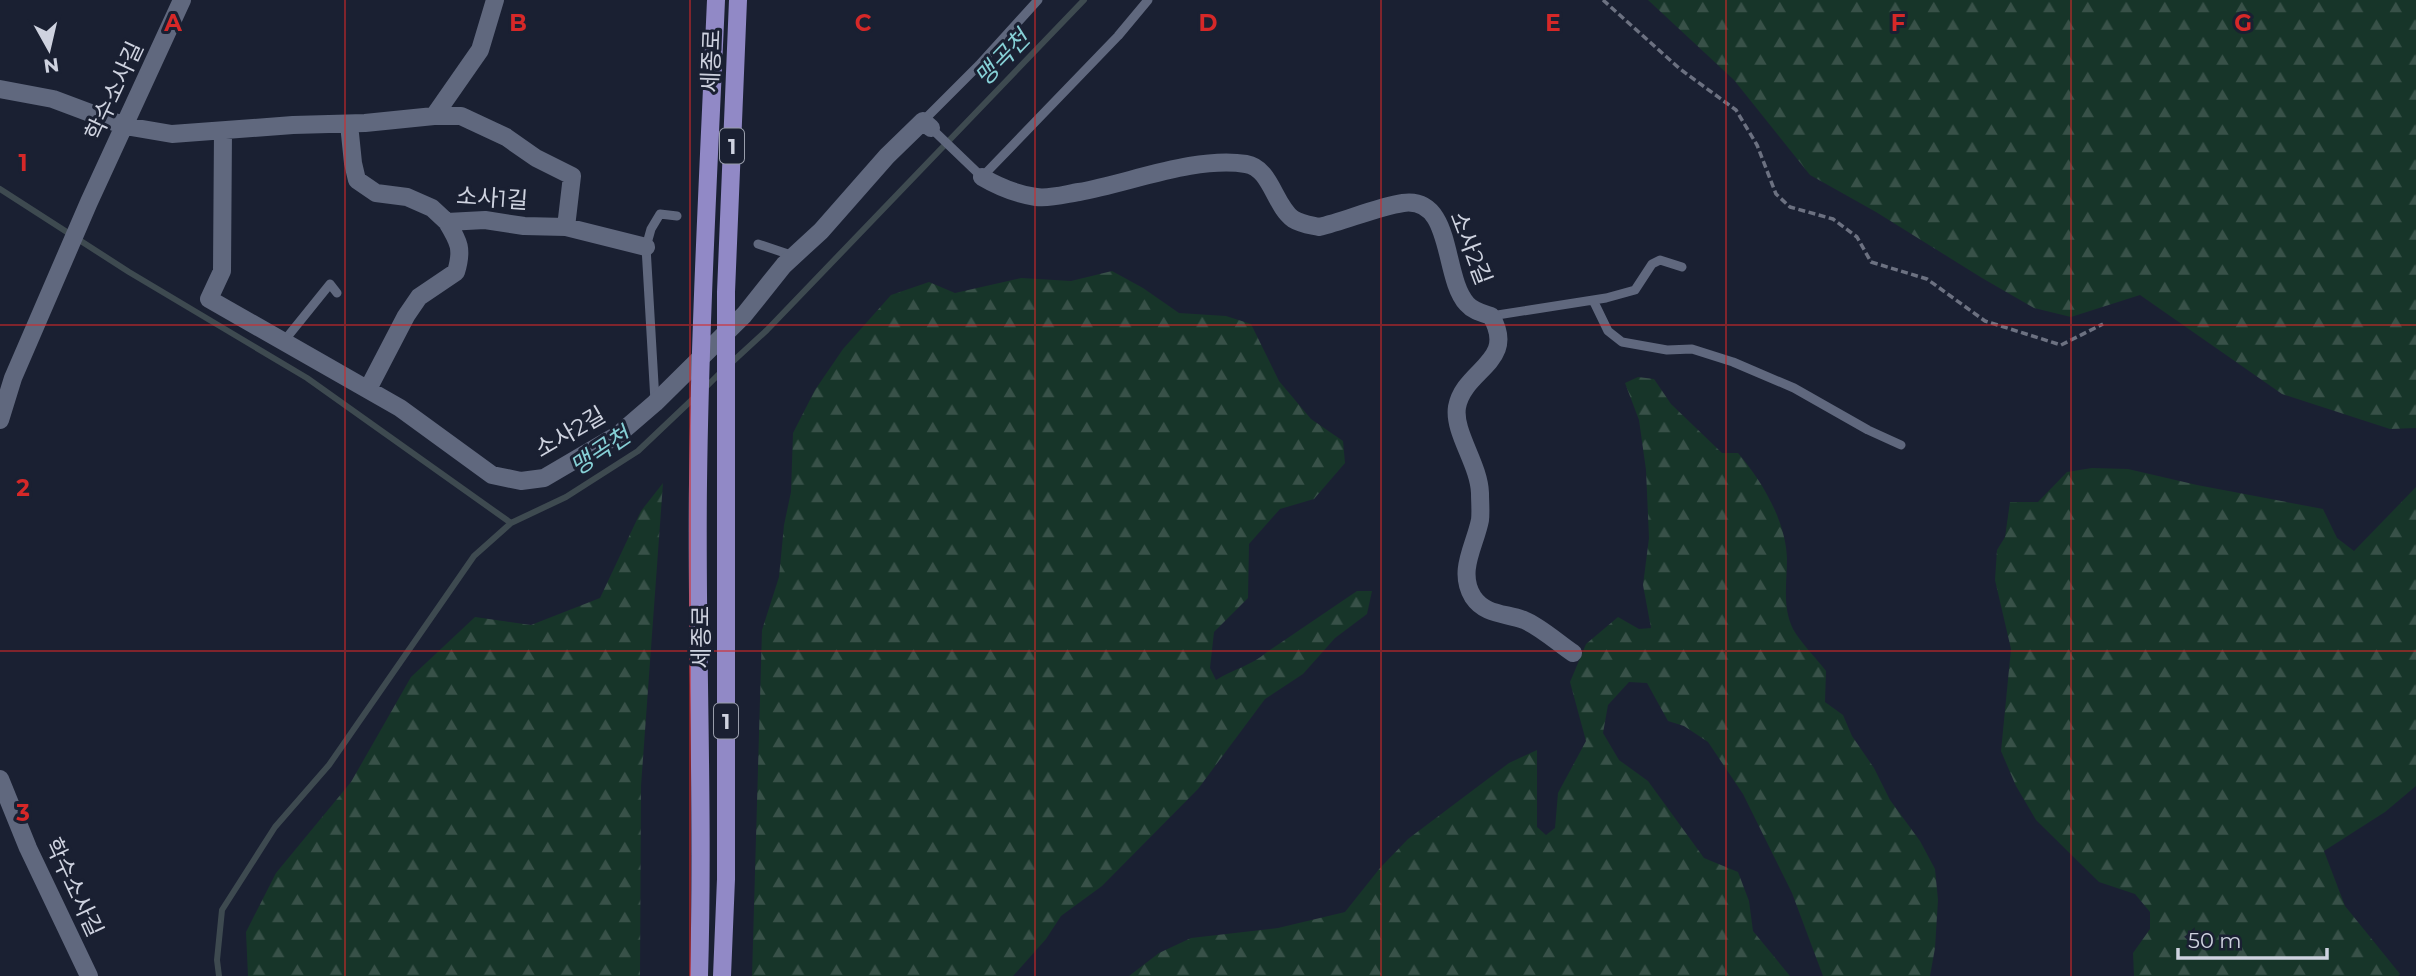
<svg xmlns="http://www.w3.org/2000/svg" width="2416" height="976" viewBox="0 0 2416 976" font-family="Montserrat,'Noto Sans KR',sans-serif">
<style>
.forest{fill:url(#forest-firs)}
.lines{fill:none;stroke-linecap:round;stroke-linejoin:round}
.stream{stroke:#3e4a50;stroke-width:6}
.path{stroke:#6c7181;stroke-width:3.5;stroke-dasharray:7 3.5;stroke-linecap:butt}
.lane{stroke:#60687e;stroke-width:9}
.street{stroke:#60687e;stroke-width:18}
.primary{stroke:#9189c6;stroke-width:18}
.grid{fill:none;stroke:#d62828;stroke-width:2;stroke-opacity:0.55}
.labels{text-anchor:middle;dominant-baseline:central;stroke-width:6;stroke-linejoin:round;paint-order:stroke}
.shield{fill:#1a2032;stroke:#989dab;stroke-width:2}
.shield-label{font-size:21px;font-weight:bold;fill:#ced2df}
.street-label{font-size:23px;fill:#ced2df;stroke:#1a2032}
.water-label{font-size:24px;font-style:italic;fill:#86d0d6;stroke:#1a2032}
.grid-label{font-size:23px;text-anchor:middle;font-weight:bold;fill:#d62828;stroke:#1a2032;stroke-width:6;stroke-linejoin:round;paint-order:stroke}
</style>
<defs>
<pattern id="forest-firs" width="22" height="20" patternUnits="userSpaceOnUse" patternTransform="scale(1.75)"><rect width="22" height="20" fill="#173529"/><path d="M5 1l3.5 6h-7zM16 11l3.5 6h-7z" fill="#385148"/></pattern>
</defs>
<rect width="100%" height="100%" fill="#1a2032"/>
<path class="forest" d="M1648 0H2416V428L2390 429 2282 394 2140 295 2071 317 2034 308 1982 278 1876 212 1810 175 1734 80Z
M1112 271 1143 288 1179 313 1226 316 1251 324 1279 381 1311 419 1343 441 1345 463 1314 499 1280 509 1249 544 1248 598 1214 632 1210 668 1216 680C1233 669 1251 666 1267 652L1357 591H1372L1367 614 1335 638 1303 674 1265 699 1198 789 1102 886 1061 916 1046 939 1013 976H752L762 630 779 577 784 525 791 492 793 433 815 390 843 349 891 295 929 282 955 293 1021 278 1071 281Z
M1638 377 1654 379 1671 404 1722 453H1738C1762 481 1786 521 1787 559 1787 583 1782 606 1793 629 1800 642 1817 659 1826 671L1825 702 1843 715 1852 736 1874 768 1890 800 1920 841 1935 869 1938 900 1935 948 1930 976H1823L1792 893 1743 794 1708 742 1684 726 1668 721 1647 683 1629 682 1608 705 1603 733 1619 760 1648 781 1704 858 1738 872 1749 901 1753 931 1790 976H1129L1159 953 1191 938 1278 928 1345 912 1380 868 1408 839 1509 763 1537 750V827L1546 835 1555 828 1558 793 1586 741 1570 682 1586 644 1618 617 1639 629 1651 628 1643 585 1649 538 1646 470 1639 420 1625 383Z
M2092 468 2128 469 2197 485 2323 509 2337 538 2354 551 2416 487V786L2385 812 2324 851 2345 906 2400 974 2398 976H2134L2133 953 2150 929V912L2135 894 2099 882 2036 820 2016 786 2001 751 2011 649 1995 580 1997 550 2005 537 2010 502H2038L2067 472Z
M663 483 641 786 640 976H248L246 932 276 873 351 782 411 677 475 617 531 625 600 598 641 511Z"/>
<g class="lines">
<path class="stream" d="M0 189 129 272 307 378 511 523
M730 364 767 330 1084 0
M705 388 722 371
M219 976 217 960 222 910 275 827 329 765 474 556 511 523 566 497 638 451 697 395"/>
<path class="path" d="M1603 0 1680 69 1736 110 1757 145 1776 194 1790 207 1833 219 1857 237 1871 262 1927 279 1985 321 2061 345 2103 324"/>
<path class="lane" d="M923 121 979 65 1038 0
M931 128 982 177 1118 36 1148 0
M758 244 794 256
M1593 300 1608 331 1622 342 1667 350 1692 349 1733 362 1794 388 1868 430 1901 445
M1491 316 1606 298 1635 290 1652 264 1660 260 1682 267
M284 341 330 284 337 293
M655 401 646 247 651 229 660 214 677 216"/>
<path class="street" d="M0 89 53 99 125 126 172 134 293 125 365 123 434 116 480 50 495 0
M434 116H461L506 137 536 158 572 176 566 227
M349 124 353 163 357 180 376 193 407 197 432 208 447 222 485 220 524 226 566 227 646 247
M223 131 222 271 209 299 400 408 492 475 521 481 544 478 619 434 655 403 744 315 784 265 821 231 887 156 923 121 931 128
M982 177C999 187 1016 194 1036 197 1050 199 1066 194 1079 192 1130 183 1195 156 1246 164 1271 168 1274 205 1293 219 1301 224 1310 225 1319 227 1345 221 1377 207 1403 203 1454 196 1442 277 1467 304 1473 311 1482 313 1491 316 1518 362 1464 369 1457 407 1453 432 1479 464 1480 493 1480 502 1481 512 1480 520 1475 546 1457 571 1473 597 1485 615 1505 613 1524 620 1541 627 1558 643 1573 653
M368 389 406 316 419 297 456 272C463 249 459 242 447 222
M0 420 13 378 89 202 182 0
M0 779 28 848 89 976"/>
<path class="primary" d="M699 976C704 811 696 647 698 483 700 322 709 161 716 0
M722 976 726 879V292L738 0"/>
</g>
<path class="grid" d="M345 0V976M690 0V976M1035 0V976M1381 0V976M1726 0V976M2071 0V976M0 325H2416M0 651H2416"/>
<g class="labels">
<g class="shield">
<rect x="720" y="128.5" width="24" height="35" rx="5"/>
<rect x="714" y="703.5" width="24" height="35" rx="5"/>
</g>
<g class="shield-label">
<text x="732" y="146">1</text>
<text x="726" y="721">1</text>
</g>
<g class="street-label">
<text transform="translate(711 61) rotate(-88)">세종로</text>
<text transform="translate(114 91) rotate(-65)">학수소사길</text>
<text transform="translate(492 198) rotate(4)">소사1길</text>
<text transform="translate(1471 248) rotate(69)">소사2길</text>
<text transform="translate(570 432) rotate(-30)">소사2길</text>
<text transform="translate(701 637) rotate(-90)">세종로</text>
<text transform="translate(74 887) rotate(65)">학수소사길</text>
</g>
<g class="water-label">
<text transform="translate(1002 58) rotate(-46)">맹곡천</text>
<text transform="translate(600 451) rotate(-34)">맹곡천</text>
</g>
</g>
<g class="grid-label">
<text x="173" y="31">A</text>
<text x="518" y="31">B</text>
<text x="863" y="31">C</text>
<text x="1208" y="31">D</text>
<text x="1553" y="31">E</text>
<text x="1898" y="31">F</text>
<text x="2243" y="31">G</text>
<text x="23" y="171">1</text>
<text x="23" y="496">2</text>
<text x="23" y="821">3</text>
</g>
<g transform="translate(49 49) rotate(172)" stroke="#1a2032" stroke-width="5" paint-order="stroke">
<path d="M0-5L12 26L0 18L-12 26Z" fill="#ced2df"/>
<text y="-10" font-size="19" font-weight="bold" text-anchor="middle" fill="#ced2df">N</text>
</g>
<path d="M2178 948v10h149v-10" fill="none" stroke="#ced2df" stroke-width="3.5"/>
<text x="2188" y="948" font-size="21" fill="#ced2df" stroke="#1a2032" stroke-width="5" paint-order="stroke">50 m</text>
</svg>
